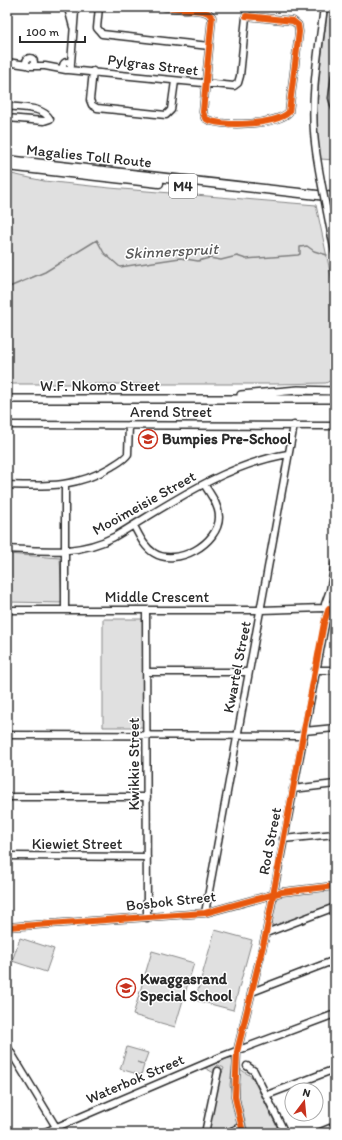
<svg xmlns="http://www.w3.org/2000/svg" width="342" height="1140" viewBox="0 0 342 1140" font-family="Itim,sans-serif">
<style>
.green{fill:#e0e0e0;stroke:#868686}
.lines{fill:none;stroke-linecap:round;stroke-linejoin:round}
.stream{stroke:#7e7e7e;stroke-width:1.5}
.minor-casing{stroke:#2b2b2b;stroke-width:9}
.major-casing{stroke:#2b2b2b;stroke-width:10}
.highway-casing{stroke:#2b2b2b;stroke-width:11}
.minor{stroke:#fff;stroke-width:6}
.major{stroke:#fff;stroke-width:7}
.highway{stroke:#fff;stroke-width:8}
.minor-bridge-casing{stroke:#2b2b2b;stroke-width:9;stroke-linecap:butt}
.minor-bridge{stroke:#fff;stroke-width:6}
.cycleway-casing{stroke:#fff;stroke-width:8}
.cycleway{stroke:#e8590c;stroke-width:6}
.labels{text-anchor:middle;dominant-baseline:central;stroke-width:3;stroke-linejoin:round;paint-order:stroke}
.shield{fill:#fff;stroke:#6b6b6b;stroke-width:1}
.shield-label{font-size:14px;font-weight:bold;fill:#2b2b2b}
.street-label{font-size:15px;fill:#2b2b2b;stroke:#fff}
.poi-label{font-size:15px;font-weight:bold;fill:#2b2b2b;stroke:#fff;text-anchor:start}
.water-label{font-size:16px;font-style:italic;fill:#5c5c5c;stroke:#fff}
</style>
<rect width="100%" height="100%" fill="#fff"/>
<filter id="ink" filterUnits="userSpaceOnUse"><feTurbulence type="fractalNoise" baseFrequency=".025" numOctaves="2"/><feDisplacementMap in="SourceGraphic" scale="8" xChannelSelector="R" yChannelSelector="G"/><feConvolveMatrix kernelMatrix="1 2 1 2 8 2 1 2 1" color-interpolation-filters="sRGB"/></filter>
<g filter="url(#ink)">
<path class="green" d="M328 7H335V59L330 105 335 114V160L320 159C312 108 322 57 328 7Z
M7 173 44 181 110 188 316 205 335 295V378L326 383 274 384H7Z
M7 554 60 558 62 603 7 602Z
M103 619H144V727H103Z
M335 888V906L279 927 272 925 275 897 278 896Z
M215 930 252 940 233 1010 195 1000Z
M20 938 54 949 46 972 12 961Z
M152 951 194 963 175 1027 133 1015Z
M127 1047 148 1053 144 1064 137 1062 144 1065 141 1075 120 1069Z
M228 1058H230L233 1062 230 1085 237 1123 236 1126 219 1133H208L219 1080 224 1068 218 1065 214 1069V1073L205 1068Z
M240 1069 252 1077 280 1133H248L239 1097Z"/>
<g class="lines">
<path class="stream" d="M7 288 45 272 97 240 104 253 120 267 180 258 198 261 209 258 221 260 237 256 246 259 298 255 300 254V247L307 246 314 251 327 255"/>
<g class="minor-casing">
<path id="minor" d="M67 7 68 10 72 12 75 11 76 7
M99 7 97 28 102 34 209 46
M165 7 203 11 208 13 212 17 203 112 205 118C218 128 277 125 289 112L299 32 298 25 293 21 246 16
M69 12 73 27
M26 62a4 4 0 1 1 8 0a4 4 0 1 1-8 0Z
M63 66a4 4 0 1 1 8 0a4 4 0 1 1-8 0Z
M7 62 27 65
M71 63 75 11
M31 66H45L66 70
M69 70 234 86 238 83 240 76 247 7
M93 71 90 100 92 105 97 108 166 115 171 110 175 81
M335 76 332 98 335 108
M7 106C21 108 42 106 50 119L44 121 7 118
M321 181C318 165 315 148 314 132 311 90 319 48 324 7
M331 233 335 252
M7 425 335 426
M7 485C46 486 76 488 111 467 117 463 124 460 128 454L129 425
M134 526C139 535 144 547 154 553 176 567 219 544 219 517 219 505 210 494 204 484
M7 549C44 551 80 555 114 537 169 504 224 465 288 454
M325 604 330 590 335 563
M329 605 335 604
M7 610H261L324 608
M65 610V485
M146 610 147 918
M315 670H335
M146 672H249
M304 731 335 728
M7 735 303 736
M293 789 335 784
M7 797H147
M283 839 335 834
M7 856 147 857
M205 913 294 425
M7 927 205 913 282 892 335 886
M266 933 335 907
M252 992 335 960
M7 1046 56 1127
M247 1066 254 1071 285 1133
M267 1095 335 1069
M7 1132 8 1133
M43 1133 223 1056 335 1014
M205 1133 218 1071
M227 1133 241 1127
M243 1133 235 1097 237 1052 266 933 328 609
M318 1133 335 1126"/>
</g>
<g class="major-casing">
<path id="major" d="M241 395 298 390 335 391
M7 399H335"/>
</g>
<g class="highway-casing">
<path id="highway" d="M7 160 335 197
M7 166 159 183"/>
</g>
<use href="#minor" class="minor"/>
<use href="#major" class="major"/>
<use href="#highway" class="highway"/>
<g class="minor-bridge-casing">
<path id="minor-bridge" d="M321 181 331 233"/>
</g>
<use href="#minor-bridge" class="minor-bridge"/>
<g class="cycleway-casing">
<path id="cycleway" d="M165 7 203 11 208 13 212 17 203 112 205 118C218 128 277 125 289 112L299 32 298 25 293 21 246 16
M7 927 205 913 282 892 335 886
M243 1133 235 1097 237 1052 266 933 324 623 329 608"/>
</g>
<use href="#cycleway" class="cycleway"/>
</g>
</g>
<defs>
<g id="school-ring" transform="scale(1)"><circle r="9.5" fill="#fff" stroke="#c8321e" stroke-width="1.5"/><path d="M0-5L7-2L0 1L-7-2ZM-4 1L0 2.5L4 1V4Q0 6-4 4Z" fill="#c8321e"/></g>
</defs>
<g fill-rule="evenodd">
<use href="#school-ring" x="148" y="439"/>
<use href="#school-ring" x="126" y="988"/>
</g>
<g class="labels">
<rect class="shield" x="169" y="174" width="28" height="24" rx="3"/>
<g class="shield-label">
<text x="183" y="186">M4</text>
</g>
<g class="street-label">
<text transform="translate(153 65) rotate(7)">Pylgras Street</text>
<text transform="translate(89 156) rotate(6)">Magalies Toll Route</text>
<text x="100" y="386">W.F. Nkomo Street</text>
<text x="171" y="412">Arend Street</text>
<text transform="translate(144 503) rotate(-29)">Mooimeisie Street</text>
<text x="157" y="597">Middle Crescent</text>
<text transform="translate(237 667) rotate(-79)">Kwartel Street</text>
<text transform="translate(134 764) rotate(-90)">Kwikkie Street</text>
<text transform="translate(270 841) rotate(-79)">Rod Street</text>
<text x="77" y="844">Kiewiet Street</text>
<text transform="translate(171 901) rotate(-6)">Bosbok Street</text>
<text transform="translate(135 1079) rotate(-23)">Waterbok Street</text>
</g>
<g class="poi-label">
<text x="162" y="439">Bumpies Pre-School</text>
<text x="140" y="979">Kwaggasrand<tspan x="140" dy="17">Special School</tspan></text>
</g>
<g class="water-label">
<text transform="translate(171 251) rotate(-3)">Skinnerspruit</text>
</g>
</g>
<rect width="342" height="1140" fill="none" stroke="#fff" stroke-width="24"/>
<rect x="12" y="12" width="318" height="1116" fill="none" stroke="#2b2b2b" stroke-width="1.5" filter="url(#ink)"/>
<g transform="translate(304 1102) rotate(16)"><circle r="19" fill="#ffffff" stroke="#aaaaaa"/>
<path d="M0-3L7 15L0 10L-7 15Z" fill="#c8321e"/>
<text y="-6" font-size="11" font-weight="bold" text-anchor="middle" fill="#2b2b2b">N</text>
</g>
<path d="M20 36v6h65v-6" fill="none" stroke="#2b2b2b" stroke-width="2"/>
<text x="26" y="36" font-size="12" fill="#2b2b2b" stroke="#ffffff" stroke-width="3" paint-order="stroke">100 m</text>
</svg>
